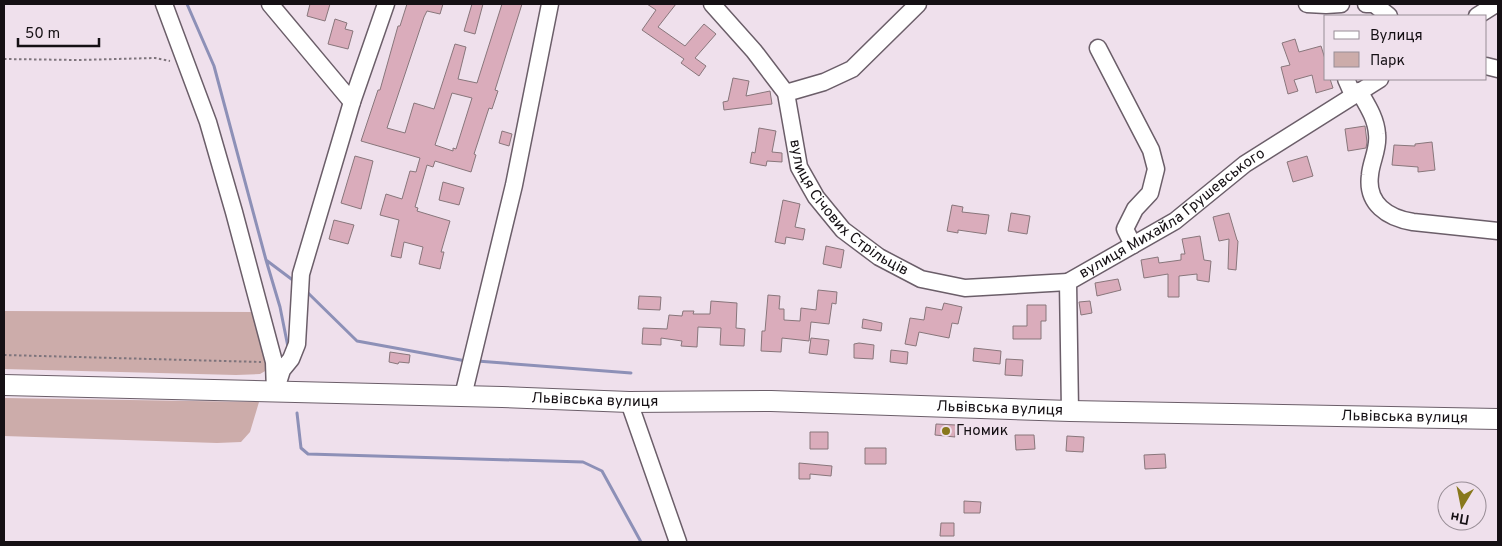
<svg xmlns="http://www.w3.org/2000/svg" width="1502" height="546" viewBox="0 0 1502 546" font-family="Overpass,sans-serif">
<style>
.green{fill:#ccacaa}
.lines{fill:none;stroke-linecap:round;stroke-linejoin:round}
.stream{stroke:#8d90b7;stroke-width:3}
.building{fill:#daacbb;stroke:#88767b;fill-rule:evenodd}
.minor-casing{stroke:#6b5e69;stroke-width:19}
.major-casing{stroke:#6b5e69;stroke-width:22}
.path{stroke:#7e747c;stroke-width:2;stroke-dasharray:2.5 2.5;stroke-linecap:butt}
.minor{stroke:#fff;stroke-width:16}
.major{stroke:#fff;stroke-width:20}
.poi-dot{fill:#88781c;stroke:#efe0ec;stroke-width:2}
.labels{text-anchor:middle;dominant-baseline:central;stroke-width:5;stroke-linejoin:round;paint-order:stroke}
.street-label{font-size:15px;fill:#151014;stroke:#efe0ec}
.poi-label{font-size:15px;fill:#151014;stroke:#efe0ec;text-anchor:start}
</style>
<rect width="100%" height="100%" fill="#efe0ec"/>
<path class="green" d="M4 311 252 312 267 356V370L260 374 236 375 4 369Z
M4 398 259 402 250 432 241 442 217 443 4 436Z"/>
<g class="lines">
<path class="stream" d="M187 4 214 66 266 260 294 281
M266 260 280 307 288 347
M305 290 357 341 466 361
M477 361 631 373
M297 413 301 448 308 454 583 462 602 471 641 542"/>
</g>
<path class="building" d="M310 4H330L325 21 307 16Z
M407 4H443L440 14 427 11 424 17 387 128 405 133 414 103 434 109 455 44 466 47 458 79 477 83 502 4H522L495 90 498 91 492 109 489 108 474 154 476 155 471 172 435 161 433 167 427 165 415 207 418 208 417 211 450 221 441 252H444L440 269 419 264 423 247 404 242 401 258 391 256 399 220 380 215 386 194 402 199 410 171 416 172 420 158 361 141 378 90H380L398 26H400ZM452 93 472 98 456 149 453 148V151L435 145Z
M472 4H483L475 34 464 31Z
M647 4H676L658 27 685 46 704 24 716 34 695 58 706 66 699 76 681 63 684 59 642 30 656 10Z
M335 19 347 23 345 29 353 31 348 49 328 44Z
M1295 39 1299 52 1321 46 1326 62V79H1330L1333 88 1316 93 1312 75 1294 80 1298 91 1288 94 1281 67 1290 65 1282 43Z
M733 78 749 81 746 96 770 91 772 104 724 110 723 102 728 101Z
M1365 126 1367 142 1366 148 1348 151 1345 129Z
M759 128 776 131 772 152 782 153V162L767 161 766 166 750 163 752 152 755 153Z
M502 131 512 134 509 146 499 143Z
M1432 142 1435 170 1418 172V167L1392 165 1394 145 1415 146V144Z
M355 156 373 161 361 209 341 203Z
M1307 156 1313 176 1293 182 1287 162Z
M443 182 464 188 459 205 439 200Z
M783 200 800 204 795 227 805 229 803 240 786 237 785 244 775 242Z
M952 205 963 207 962 212 989 215 986 234 958 230V233L947 231Z
M1011 213 1030 216 1027 234 1008 231Z
M1229 213 1237 240 1238 241 1236 270 1228 269 1229 239 1219 241 1213 217Z
M334 220 354 225 348 244 329 239Z
M1200 236 1204 260 1211 261 1209 282 1197 280V274L1179 276V297H1168V274L1144 278 1141 260 1158 257 1159 263 1181 260V254H1185L1182 239Z
M826 246 844 250 841 268 823 264Z
M1118 279 1121 290 1097 296 1095 283Z
M818 290 837 292 836 304 832 303 829 324 811 322 809 341 782 338 781 352 761 351 762 331H765L768 295 780 296 779 309H784V320L800 321 801 308 816 310Z
M639 296 661 297 660 310 638 309Z
M711 301 737 303 736 328 745 329 744 346 720 345 721 328 698 327 697 347 681 346 682 341 661 338V345L642 344 643 328 667 329 669 315 682 316 683 311H694L693 314H710Z
M1090 301 1092 313 1081 315 1079 302Z
M944 303 962 307 958 324 952 323 949 338 919 332 916 346 905 344 910 318 924 320 926 307 942 310Z
M1027 305H1046V321H1041V339H1013V326H1027Z
M863 319 882 323 881 331 862 328Z
M811 338 829 340 827 355 809 353Z
M859 343 874 345 873 359 854 358V344Z
M974 348 1001 351 1000 364 973 361Z
M891 350 908 352 907 364 890 362Z
M390 352 410 355 409 363 399 362 398 364 389 362Z
M1006 359 1023 360 1022 376 1005 375Z
M936 424 956 425 955 437 935 435Z
M810 432H828V449H810Z
M1015 435H1034L1035 449 1016 450Z
M1067 436 1084 437 1083 452 1066 451Z
M865 448H886V464H865Z
M1165 454 1166 468 1145 469 1144 455Z
M799 463 832 466 831 476 810 474V479H799Z
M964 501 981 502 980 513H964Z
M941 523H954V536H940Z"/>
<g class="lines">
<g class="minor-casing">
<g id="minor">
<path d="M164 4 208 122 234 212 274 362 275 392 282 370 291 359 297 344 301 274 352 102 386 4"/>
<path d="M270 4 352 102"/>
<path id="s1" d="M712 4 754 51 786 93 799 167 816 197 843 230 879 257 921 279 965 288 1068 282"/>
<path d="M1307 4 1326 5 1341 4"/>
<path d="M1366 4H1374L1389 16"/>
<path d="M1477 16 1496 4"/>
<path d="M1098 48 1151 150 1156 169 1150 193 1135 209 1125 229 1133 245"/>
<path d="M1486 66 1498 69"/>
<path d="M1346 79 1353 95"/>
<path d="M1359 91C1367 105 1376 118 1377 134 1379 149 1371 161 1370 175 1366 204 1388 218 1413 222L1498 231"/>
<path d="M786 93 824 82 852 69 918 4"/>
<path d="M463 396 514 185 550 4"/>
<path d="M629 402 678 542"/>
<path id="s2" d="M1070 411 1068 282 1175 221 1245 164 1380 79"/>
</g>
</g>
<g class="major-casing">
<g id="major">
<path id="s3" d="M4 385 502 397 629 402 771 401 1070 411 1498 419"/>
</g>
</g>
<path class="path" d="M4 59 78 60 155 58 170 61
M4 355 261 362"/>
<use href="#minor" class="minor"/>
<use href="#major" class="major"/>
</g>
<circle class="poi-dot" cx="946" cy="431" r="5"/>
<g class="labels">
<g class="street-label">
<text stroke="none"><textPath href="#s1" startOffset="254">вулиця Січових Стрільців</textPath></text>
<text stroke="none"><textPath href="#s2" startOffset="254">вулиця Михайла Грушевського</textPath></text>
<text stroke="none"><textPath href="#s3" startOffset="591">Львівська вулиця</textPath></text>
<text stroke="none"><textPath href="#s3" startOffset="996">Львівська вулиця</textPath></text>
<text stroke="none"><textPath href="#s3" startOffset="1401">Львівська вулиця</textPath></text>
</g>
<g class="poi-label">
<text x="956" y="431">Гномик</text>
</g>
</g>
<rect width="1502" height="546" fill="none" stroke="#151014" stroke-width="10"/>
<rect x="1324" y="15" width="162" height="65" fill="#efe0ec" stroke="#988d96"/>
<rect x="1334" y="31" width="25" height="8" fill="#ffffff" stroke="#988d96"/>
<text x="1370" y="40" font-size="15" fill="#151014">Вулиця</text>
<rect x="1334" y="52" width="25" height="15" fill="#ccacaa" stroke="#988d96"/>
<text x="1370" y="65" font-size="15" fill="#151014">Парк</text>
<g transform="translate(1462 506) rotate(190)"><circle r="24" fill="#efe0ec" stroke="#988d96"/>
<path d="M0-4L9 19L0 12L-9 19Z" fill="#88781c"/>
<text y="-8" font-size="14" font-weight="bold" text-anchor="middle" fill="#151014">Пн</text>
</g>
<path d="M18 38v8h81v-8" fill="none" stroke="#151014" stroke-width="2.5"/>
<text x="25" y="38" font-size="15" fill="#151014" stroke="#efe0ec" stroke-width="4" paint-order="stroke">50 m</text>
</svg>
